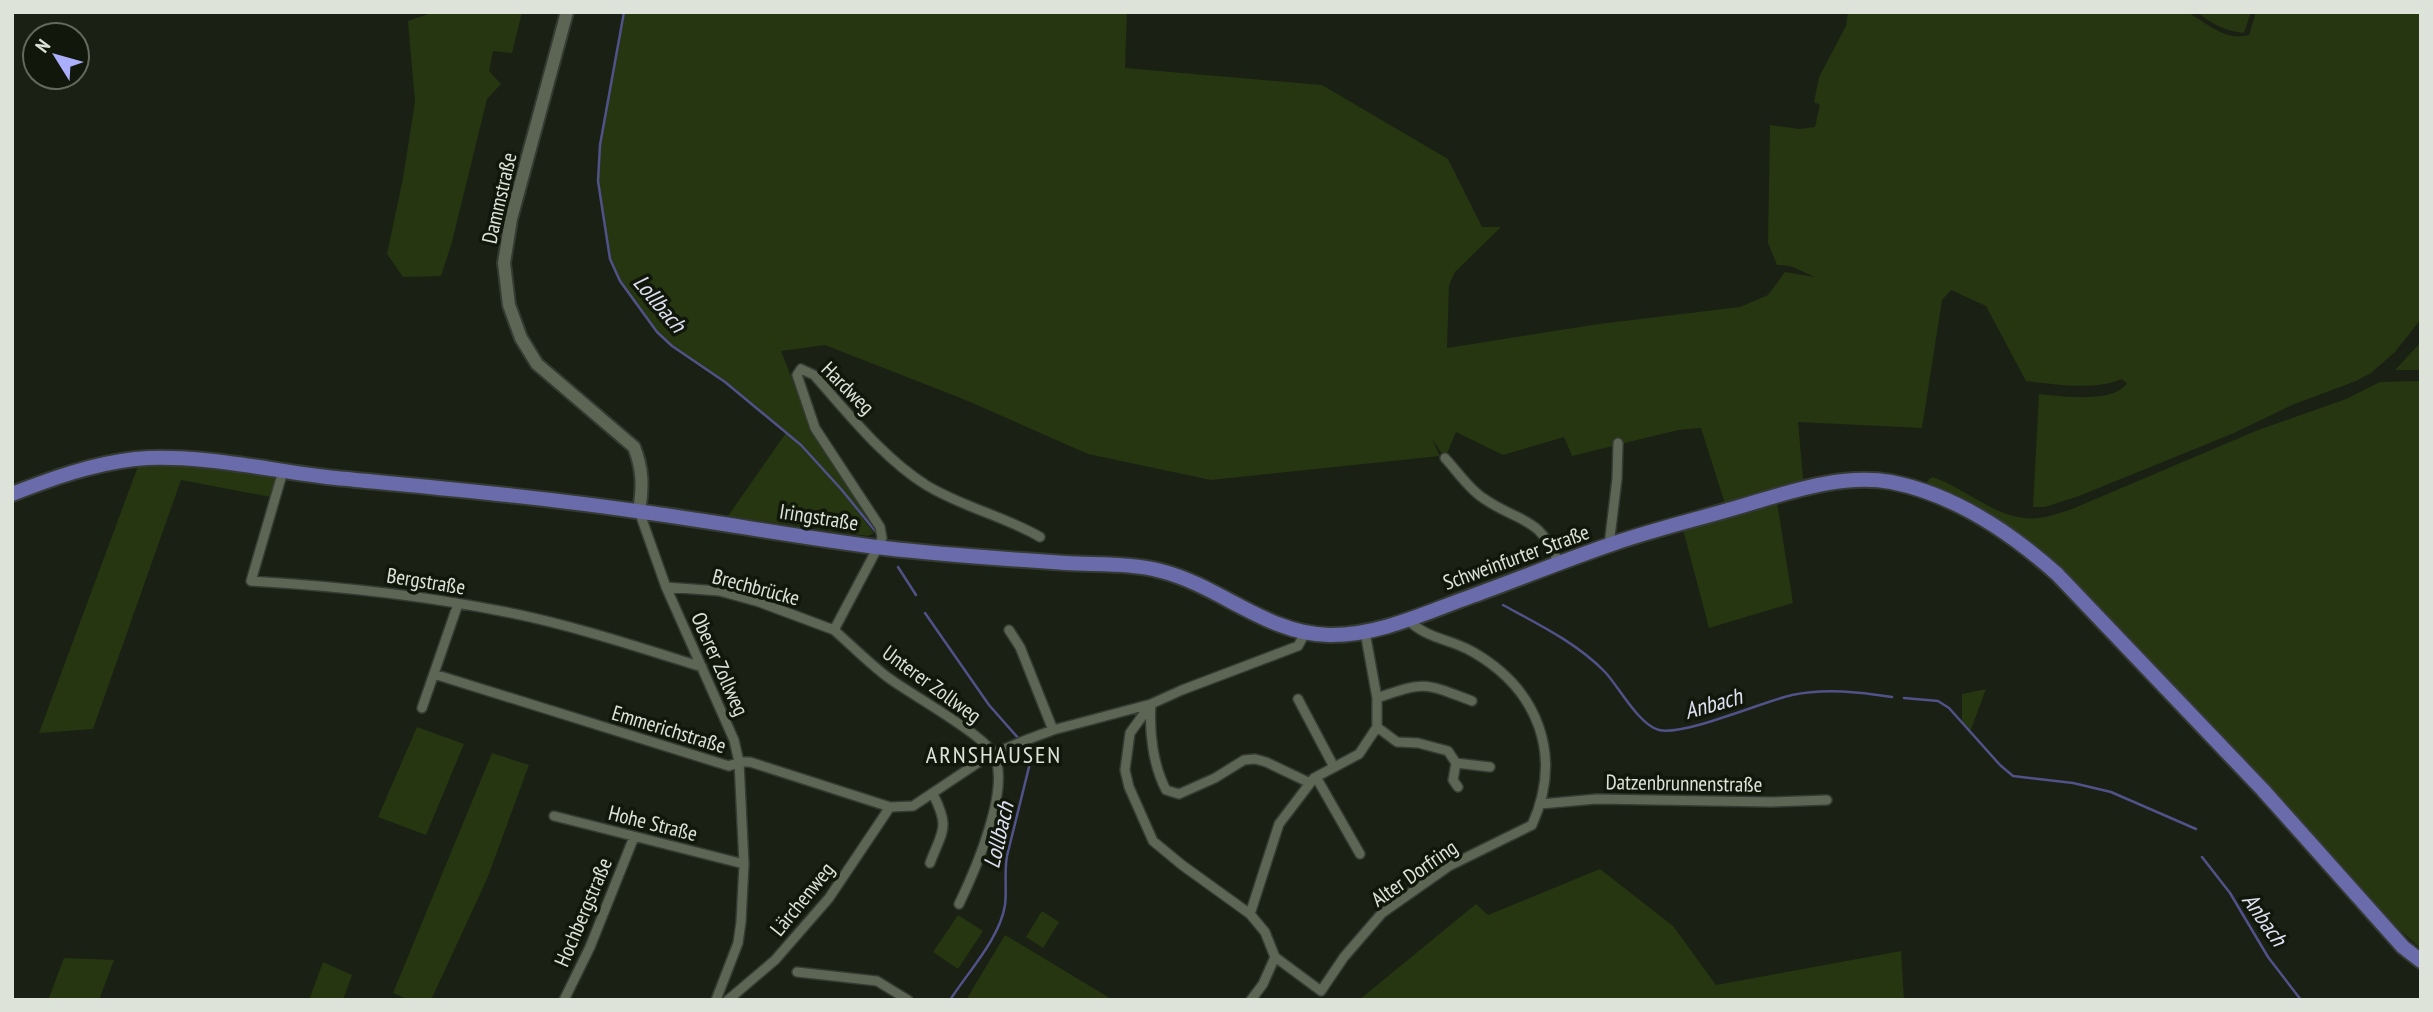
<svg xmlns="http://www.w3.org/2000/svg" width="2433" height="1012" viewBox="0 0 2433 1012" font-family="'PT Sans Narrow',sans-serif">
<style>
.green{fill:#253611}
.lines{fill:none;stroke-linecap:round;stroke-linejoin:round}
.stream{stroke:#505289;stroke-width:2.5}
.street-casing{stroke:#353a32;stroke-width:12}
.secondary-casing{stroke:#353a32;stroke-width:16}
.primary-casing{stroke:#353a32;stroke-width:18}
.street{stroke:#5d6555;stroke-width:9}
.secondary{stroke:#5d6555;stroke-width:12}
.primary{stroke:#696bab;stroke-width:14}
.labels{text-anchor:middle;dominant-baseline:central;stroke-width:7;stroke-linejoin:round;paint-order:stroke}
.street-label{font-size:21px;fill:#dee3da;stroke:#11170a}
.water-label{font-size:23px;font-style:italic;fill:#dfe1f3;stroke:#11170a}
.quarter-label{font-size:24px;letter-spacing:2px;fill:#dee3da;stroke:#11170a}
</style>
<rect width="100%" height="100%" fill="#1a2013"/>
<path class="green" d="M434 12H522L512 53 493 51 489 71 501 84 487 99 452 242 441 276 403 277 387 254 403 178 415 102 408 21Z
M624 12H1127L1125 68 1322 85 1448 159 1482 227H1501L1455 272 1449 285 1447 348 1599 324 1740 307 1768 295 1785 272 1815 277 1790 266 1777 265 1768 243 1770 125 1799 129 1815 127 1820 105 1814 102 1819 77 1846 26 1848 12H2187C2206 22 2225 42 2249 35L2256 12H2421V319L2395 352 2371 373 2356 381 2292 405 2234 433 2079 496 2045 507H2033L2039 394C2061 396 2114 404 2127 383L2121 379C2097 391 2052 384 2026 381L1986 306 1951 290 1942 300 1922 428 1798 422 1804 488 1776 496 1793 603 1709 628 1681 522 1727 510 1701 428 1678 430 1572 456 1564 437 1503 455 1456 432 1445 458 1432 439 1440 456 1211 480 1088 454 968 401 825 345 781 351 812 429 829 460 876 529V532L841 489 802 446 840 489 874 533 868 536 728 516 786 433 725 382 672 346 657 332 620 281 610 259 598 181 600 145Z
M2197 12H2251L2244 33C2225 31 2212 24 2197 12Z
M2421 342V370H2395Z
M2421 381V949L2398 928 2074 580 2024 538 1927 483 1928 480 1933 477C1970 490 2003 526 2045 517 2054 515 2063 512 2072 509L2258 430 2346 399 2380 382Z
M141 458 283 471 276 498 181 480 93 729 39 733Z
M1986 689 1970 732 1962 723V694Z
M417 727 464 744 426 835 378 817Z
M492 753 529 765 487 879 431 1000H409L393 993Z
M1600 869 1673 926 1716 985 1901 951 1904 1000H1359L1476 904 1488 915Z
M1042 911 1059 922 1043 948 1026 937Z
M958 915 983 931 958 969 933 952Z
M1005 935 1113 1000H966Z
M64 958 114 960 99 1000H48Z
M323 962 352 975 343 1000H309Z"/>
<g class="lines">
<path class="stream" d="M624 12 600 145 598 181 610 259 620 281 657 332 672 346 725 382 801 445 841 489 876 532
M898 567 916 595
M1503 605C1538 624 1577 643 1605 672 1619 687 1639 725 1659 730 1684 736 1762 702 1792 695 1825 688 1859 692 1892 697
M925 613 989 705 1019 739
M1904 698 1938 701 1949 708 2000 765 2013 776 2073 783 2111 792 2196 829
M2202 857 2230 893 2268 957 2301 1000
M950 1000C968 972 1000 938 1005 905 1007 889 1004 873 1007 856L1029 767 1028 752 1023 745"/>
<g class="street-casing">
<path id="street" d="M1445 458C1457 471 1469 489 1483 498 1520 524 1539 514 1559 564
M283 471 251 581C336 586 422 595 506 612 572 625 638 647 702 667
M639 511 666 587 734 740 739 762 744 864 741 922 738 943 716 1000
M1609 545 1617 479 1618 443
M666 587 719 591 759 602 834 630
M1009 630 1020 647 1053 730
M1305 633 1298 646 1182 690 1151 704 1130 733 1125 770 1129 787 1153 841 1182 865 1250 914 1265 932 1275 957 1321 991 1344 957 1382 913 1449 866 1532 825C1563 756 1539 690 1473 652 1449 638 1428 640 1407 619
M434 674 729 766 739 762H750L890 807 913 806 988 756 1026 740 1053 730 1151 704C1149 732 1153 765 1166 790L1179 794 1215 778 1244 760 1255 759 1266 762 1310 783
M1377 698C1425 681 1425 683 1472 701
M1298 699 1334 767
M422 708 458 604
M1377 727 1397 742 1418 743 1448 751 1456 763 1490 767
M1456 763 1453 780 1458 787
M1316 777 1360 854
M1541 804 1596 799 1771 802 1827 800
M554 816 744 864
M930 863C943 829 950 828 933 794
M959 904C975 871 1011 788 994 755 985 735 908 693 886 676 868 662 851 645 834 630L878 547 882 538 880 527 815 428 797 375 801 369 814 375C848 413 883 458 926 485 962 507 1004 516 1040 537
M1250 914 1279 824 1314 778 1359 754 1377 727V698L1365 632
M797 972 877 981 908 1000
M564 1000 590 947 634 837
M728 1000 775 960 829 898 890 807
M1251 1000 1263 984 1275 957"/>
</g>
<g class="secondary-casing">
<path id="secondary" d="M567 12 511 219 504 263 509 305 521 338 537 364 634 447C643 469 643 488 639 511"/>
</g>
<g class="primary-casing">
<path id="primary" d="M12 494C53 478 92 464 135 459 199 453 271 471 336 478 438 488 541 497 643 512 724 523 804 538 885 548 945 555 1006 559 1066 563 1095 565 1133 563 1161 571 1220 586 1267 634 1329 635 1378 636 1427 612 1472 596 1519 579 1565 560 1612 544 1652 530 1694 520 1735 508 1784 494 1839 473 1891 482 1953 494 2010 532 2057 574L2263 790 2403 947 2421 961"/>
</g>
<use href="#street" class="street"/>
<use href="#secondary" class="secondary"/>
<use href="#primary" class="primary"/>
</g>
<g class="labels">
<g class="street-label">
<text transform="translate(499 198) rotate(-77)">Dammstraße</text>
<text transform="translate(848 388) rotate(45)">Hardweg</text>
<text transform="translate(819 517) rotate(9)">Iringstraße</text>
<text transform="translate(1516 557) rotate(-20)">Schweinfurter Straße</text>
<text transform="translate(426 581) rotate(9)">Bergstraße</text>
<text transform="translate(756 587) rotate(15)">Brechbrücke</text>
<text transform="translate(720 664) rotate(66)">Oberer Zollweg</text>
<text transform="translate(932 684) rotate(36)">Unterer Zollweg</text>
<text transform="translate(669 729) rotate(17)">Emmerichstraße</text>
<text transform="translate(1684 783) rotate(1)">Datzenbrunnenstraße</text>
<text transform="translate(653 823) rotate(14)">Hohe Straße</text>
<text transform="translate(1414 873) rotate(-35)">Alter Dorfring</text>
<text transform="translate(802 899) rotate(-51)">Lärchenweg</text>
<text transform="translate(583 912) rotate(-67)">Hochbergstraße</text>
</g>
<g class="water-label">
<text transform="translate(660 303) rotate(50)">Lollbach</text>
<text transform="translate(1713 703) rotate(-16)">Anbach</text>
<text transform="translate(998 835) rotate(-77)">Lollbach</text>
<text transform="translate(2265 919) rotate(55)">Anbach</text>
</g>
<g class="quarter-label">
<text x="994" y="754">ARNSHAUSEN</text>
</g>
</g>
<rect width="2433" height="1012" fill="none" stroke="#dee3da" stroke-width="28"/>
<g transform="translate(56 56) rotate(307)"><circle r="33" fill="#11170a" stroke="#63695d" stroke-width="2"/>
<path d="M0-5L12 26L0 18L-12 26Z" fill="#abaffb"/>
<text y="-10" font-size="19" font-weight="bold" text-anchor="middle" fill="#dee3da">N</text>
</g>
</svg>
